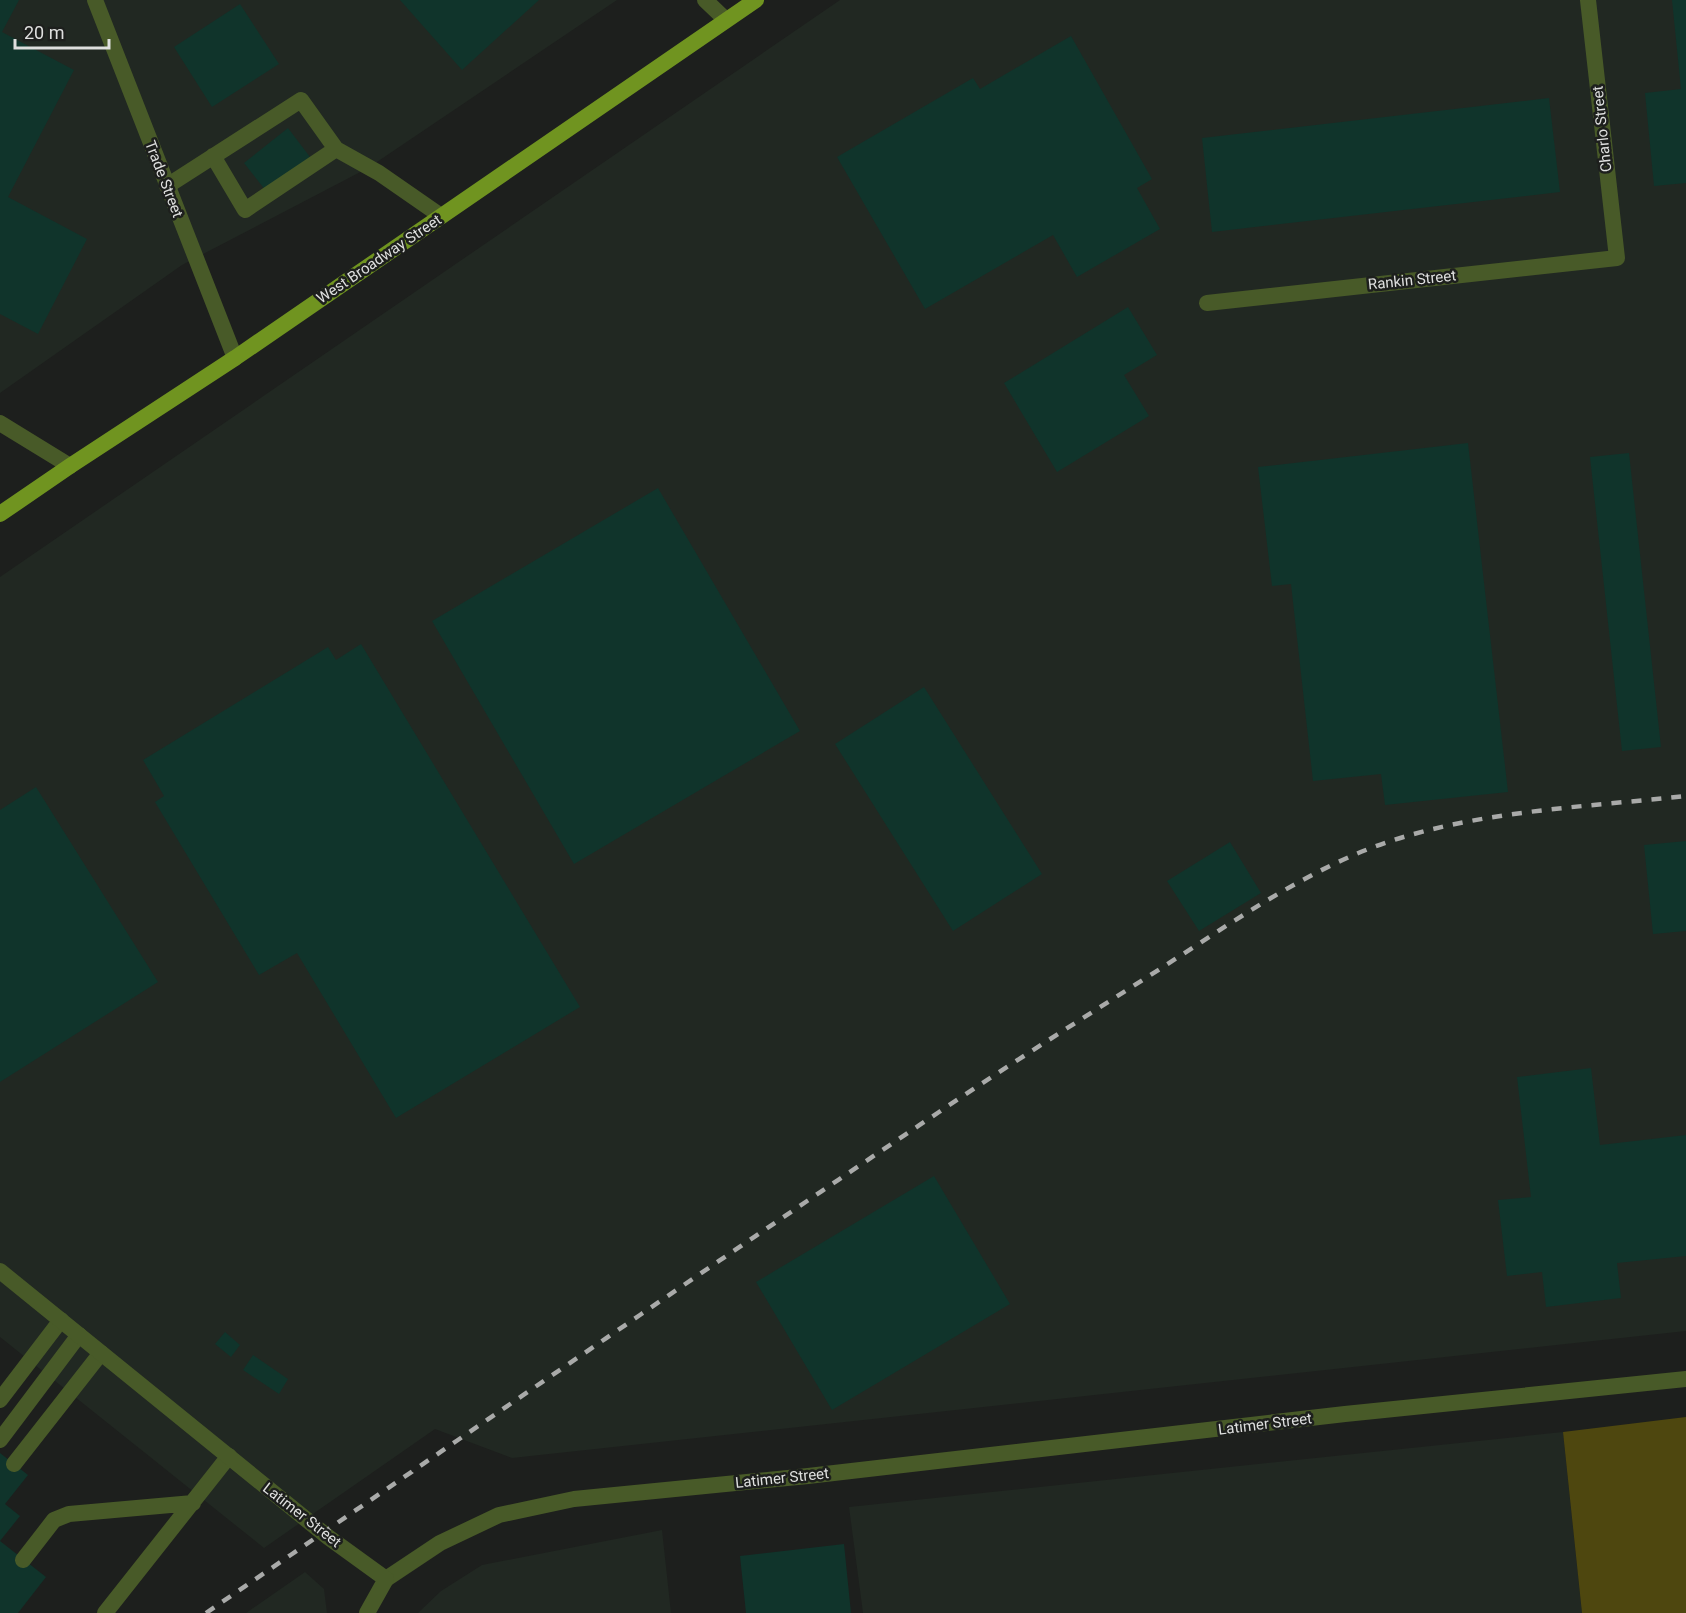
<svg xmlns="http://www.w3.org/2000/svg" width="1686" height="1613" viewBox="0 0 1686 1613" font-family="Roboto,sans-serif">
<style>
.built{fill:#212822}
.green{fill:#4e470f}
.building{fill:#10342b}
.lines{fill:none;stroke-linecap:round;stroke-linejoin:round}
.service{stroke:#485a28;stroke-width:16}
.minor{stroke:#485a28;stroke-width:16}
.tertiary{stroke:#485a28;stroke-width:16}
.primary{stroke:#709420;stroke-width:16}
.rail{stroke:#a9aaa9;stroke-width:4.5;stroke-dasharray:10 10;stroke-linecap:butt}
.labels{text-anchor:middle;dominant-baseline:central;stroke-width:5;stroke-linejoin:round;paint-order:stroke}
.street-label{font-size:15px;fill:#dedfde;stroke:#1d1f1d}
</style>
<rect width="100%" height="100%" fill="#1d1f1d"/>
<path class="built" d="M0 0H617L368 168 182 265 0 393Z
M840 0H1686V1331L512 1458 435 1429 264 1548 0 1337V577Z
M1563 1432 1582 1613H863L849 1507Z
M662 1530 671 1613H418L441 1591 482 1565Z
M305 1572 324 1589 327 1613H246Z"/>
<path class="green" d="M1686 1417V1613H1582L1563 1432Z"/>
<path class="building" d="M0 0H19L2 32 74 70 8 197 87 239 38 334 0 314Z
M400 0H539L462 70Z
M1672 0H1686V183L1654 186 1645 93 1681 89Z
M240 4 279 64 212 107 174 47Z
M1071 36 1152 179 1137 188 1160 229 1077 277 1053 235 925 309 837 157 973 78 980 89Z
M1549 98 1560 192 1212 232 1202 138Z
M288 128 310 157 266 191 244 163Z
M1128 307 1157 355 1124 375 1149 416 1057 472 1004 383Z
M1468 443 1508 792 1385 805 1381 774 1313 781 1291 584 1272 586 1258 467Z
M1629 453 1661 747 1622 751 1590 457Z
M658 488 800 731 574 864 432 621Z
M361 644 580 1007 396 1118 297 953 259 975 155 802 164 796 143 760 328 647 336 660Z
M924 687 1042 874 953 931 835 744Z
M36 787 158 982 0 1082V810Z
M1686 841V931L1653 934 1644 845Z
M1230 842 1261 893 1199 931 1167 881Z
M1591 1068 1600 1145 1686 1135V1256L1617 1263 1621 1298 1546 1307 1542 1272 1507 1276 1498 1200 1531 1197 1517 1077Z
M934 1176 1010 1304 832 1410 756 1282Z
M225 1332 240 1345 231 1357 215 1344Z
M253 1355 288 1379 279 1394 243 1370Z
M0 1453 28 1475 5 1504 20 1516 0 1541 46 1577 18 1613H0Z
M844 1544 851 1613H746L740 1556Z"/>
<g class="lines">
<path class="service" d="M213 156 245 210 336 149
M167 186 301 100 336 149 379 173 441 216
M0 1400 61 1320
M0 1440 79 1335
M14 1464 101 1353
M23 1560 54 1520 69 1514 193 1503
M105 1613 229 1456"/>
<path class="minor" d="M95 0 235 358
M705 0 726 20
M1207 303 1617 258 1588 0
M0 423 70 466
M386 1579 440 1543 499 1515 574 1499 808 1476 1345 1414 1686 1379"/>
<path class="tertiary" d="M0 1271 328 1537 386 1579 367 1613"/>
<path class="primary" d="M0 514 70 466 235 358 756 0"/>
<path class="rail" d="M206 1613C450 1446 693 1277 939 1112 1013 1062 1088 1015 1163 967 1225 927 1288 883 1356 854 1458 811 1577 808 1686 796"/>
</g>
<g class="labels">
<g class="street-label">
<text transform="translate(1602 129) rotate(-96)">Charlo Street</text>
<text transform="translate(164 179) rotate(69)">Trade Street</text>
<text transform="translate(379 259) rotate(-34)">West Broadway Street</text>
<text transform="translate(1412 280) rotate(-6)">Rankin Street</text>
<text transform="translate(1265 1424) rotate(-7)">Latimer Street</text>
<text transform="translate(782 1478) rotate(-6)">Latimer Street</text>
<text transform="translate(302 1515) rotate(38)">Latimer Street</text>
</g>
</g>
<path d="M15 39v9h94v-9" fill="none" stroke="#dedfde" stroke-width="3"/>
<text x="24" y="39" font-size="18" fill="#dedfde" stroke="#1d1f1d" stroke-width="4.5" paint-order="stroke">20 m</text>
</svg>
